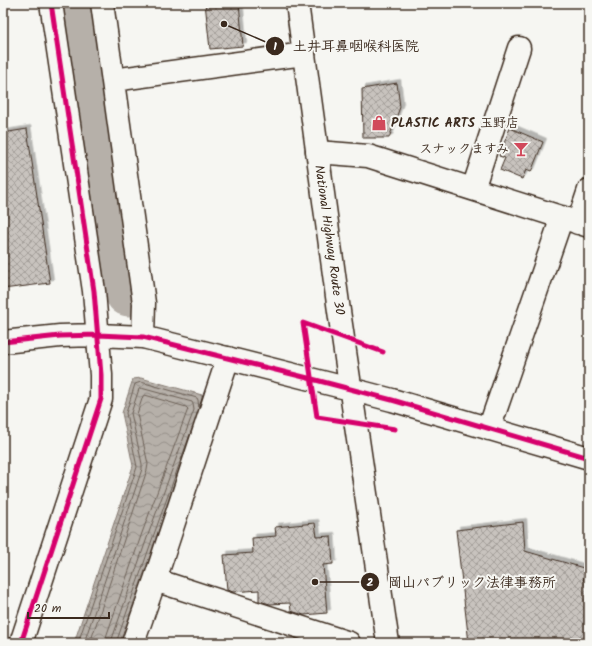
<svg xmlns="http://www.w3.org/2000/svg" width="592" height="646" viewBox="0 0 592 646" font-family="Kalam,'Klee One',sans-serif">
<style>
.water{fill:url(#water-waves);stroke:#857a71}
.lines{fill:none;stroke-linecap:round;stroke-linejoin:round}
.shore{stroke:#6c6056;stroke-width:1}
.river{stroke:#b6b0a9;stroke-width:49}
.building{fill:url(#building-cross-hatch);stroke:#3b2a1e;filter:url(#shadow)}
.minor-casing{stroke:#3b2a1e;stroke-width:25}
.tertiary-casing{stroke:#3b2a1e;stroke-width:25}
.trunk-casing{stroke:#3b2a1e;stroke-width:25}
.minor{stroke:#f6f6f2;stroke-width:22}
.tertiary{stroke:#f6f6f2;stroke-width:22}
.trunk{stroke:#f6f6f2;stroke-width:22}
.cycleway-casing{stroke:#f6f6f2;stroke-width:8}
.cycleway{stroke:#d6006c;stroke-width:5}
.labels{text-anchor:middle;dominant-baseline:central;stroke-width:4;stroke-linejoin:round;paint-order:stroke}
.poi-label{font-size:13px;font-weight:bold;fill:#3b2a1e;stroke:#f6f6f2;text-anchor:start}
.street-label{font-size:13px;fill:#3b2a1e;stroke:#f6f6f2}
.leader{fill:none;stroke:#3b2a1e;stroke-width:1.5}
.callout-dot{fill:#3b2a1e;stroke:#f6f6f2;stroke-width:1.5}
.mark-label{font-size:12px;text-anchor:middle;font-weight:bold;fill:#fff}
.callout-label{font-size:14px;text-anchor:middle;font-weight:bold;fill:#3b2a1e;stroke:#f6f6f2;stroke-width:4;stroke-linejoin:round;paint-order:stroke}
</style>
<defs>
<pattern id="water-waves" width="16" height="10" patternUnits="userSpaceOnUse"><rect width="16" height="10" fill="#b6b0a9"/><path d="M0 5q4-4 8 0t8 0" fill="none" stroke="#958f89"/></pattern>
<pattern id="building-cross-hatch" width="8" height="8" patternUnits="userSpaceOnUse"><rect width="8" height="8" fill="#c8c3be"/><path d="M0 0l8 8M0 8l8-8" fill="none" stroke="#a49f9a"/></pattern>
<filter id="shadow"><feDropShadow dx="3.5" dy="-3.5" stdDeviation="0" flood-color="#0004"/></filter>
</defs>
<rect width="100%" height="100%" fill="#f6f6f2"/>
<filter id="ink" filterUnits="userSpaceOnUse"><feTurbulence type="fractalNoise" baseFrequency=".025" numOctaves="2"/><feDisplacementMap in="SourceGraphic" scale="8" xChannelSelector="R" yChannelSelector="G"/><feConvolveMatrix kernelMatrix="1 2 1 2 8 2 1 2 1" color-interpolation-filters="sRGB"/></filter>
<g filter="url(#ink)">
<path class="water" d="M141 378 202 395 203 411 156 538 120 643H74L133 466 122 413 133 379Z"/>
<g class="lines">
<path class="shore" d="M78 643 137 467 126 413 135 384 141 382 197 398 198 400 199 409
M84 643 142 469V464L131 413 139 389 141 388 192 402 193 404 194 410 148 535 112 639 111 643
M90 643 147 470 148 464 137 414 143 396 145 395 186 407 188 409 142 533 106 637 105 643
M116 643 153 537 192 429"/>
<path class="river" d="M82 3 121 267 128 283 129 292"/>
</g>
<path class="building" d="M205 3H239L243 46 210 49Z
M397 83 400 107 389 138H363L362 89Z
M510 128 543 142 531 172 526 170 522 179 500 170 505 158 499 156Z
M27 129 50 283 3 289V133Z
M523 522 525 551 587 569 583 580 589 582V643H469L456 530Z
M315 523 317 537 331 536 333 564 323 565 327 613 304 615 291 611 290 603 270 604 259 601V590L233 592 227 590 224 555 253 553 252 538 276 536 275 527Z"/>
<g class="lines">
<g class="minor-casing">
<path id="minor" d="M102 3 144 303 143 337
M113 80 304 54
M317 152 368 156 589 226
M473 189 519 48
M578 223 589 190
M350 389 392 400 589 458
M489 429 562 217
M155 580 349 643
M133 643 155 580 228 358"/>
</g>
<g class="tertiary-casing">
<path id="tertiary" d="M3 342 60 336 98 335 143 337 350 389
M21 643 101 399V375L94 291 51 3"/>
</g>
<g class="trunk-casing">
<path id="trunk" d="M297 3 339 311 388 643"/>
</g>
<use href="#minor" class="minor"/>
<use href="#tertiary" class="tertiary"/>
<use href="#trunk" class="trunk"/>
<g class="cycleway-casing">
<path id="cycleway" d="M3 342 60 336 98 335 143 337 312 379 392 400 589 458
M383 352 303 323 317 417 395 429
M21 643 101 399V375L94 291 51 3"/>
</g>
<use href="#cycleway" class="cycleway"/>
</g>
</g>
<defs>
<g id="shop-bare" transform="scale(1.2)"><path d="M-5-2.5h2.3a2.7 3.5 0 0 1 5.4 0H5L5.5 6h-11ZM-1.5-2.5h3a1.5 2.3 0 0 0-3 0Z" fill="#d1495b" stroke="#f6f6f2" stroke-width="2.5" paint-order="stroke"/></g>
<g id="bar-bare" transform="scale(1.2)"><path d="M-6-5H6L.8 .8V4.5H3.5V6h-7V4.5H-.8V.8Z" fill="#d1495b" stroke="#f6f6f2" stroke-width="2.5" paint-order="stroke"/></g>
</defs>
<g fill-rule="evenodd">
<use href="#shop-bare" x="379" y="123"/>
<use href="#bar-bare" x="521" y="149"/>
</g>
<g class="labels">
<g class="poi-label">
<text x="391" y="123">PLASTIC ARTS 玉野店</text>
<text x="509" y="149" text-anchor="end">スナックますみ</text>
</g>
<g class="street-label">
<text transform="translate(329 240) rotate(82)">National Highway Route 30</text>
</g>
</g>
<path class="leader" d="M224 24L275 46M315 582L370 582"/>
<g class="callout-dot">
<circle cx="224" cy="24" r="4"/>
<circle cx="315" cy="582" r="4"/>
<circle cx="275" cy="46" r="10"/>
<circle cx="370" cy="582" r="10"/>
</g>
<g class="mark-label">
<text x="275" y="50">1</text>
<text x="370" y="586">2</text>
</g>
<g class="callout-label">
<text x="356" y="51">土井耳鼻咽喉科医院</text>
<text x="472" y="587">岡山パブリック法律事務所</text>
</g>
<rect width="592" height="646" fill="none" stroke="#f6f6f2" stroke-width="16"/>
<rect x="8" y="8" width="576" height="630" fill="none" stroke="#3b2a1e" stroke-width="1.5" filter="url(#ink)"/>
<path d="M28 612v6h81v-6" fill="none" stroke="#3b2a1e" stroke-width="2"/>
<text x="34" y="612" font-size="12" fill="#3b2a1e" stroke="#f6f6f2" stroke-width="3" paint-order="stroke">20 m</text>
</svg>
